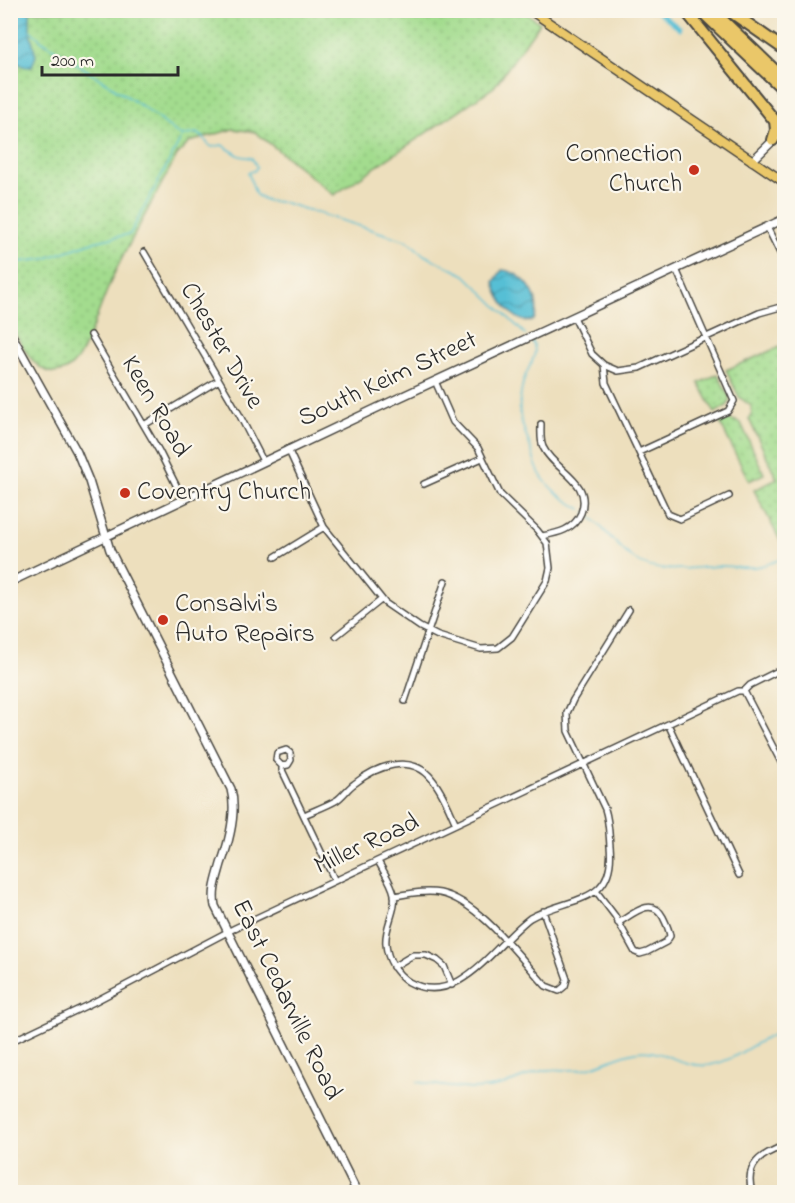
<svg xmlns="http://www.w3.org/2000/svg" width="795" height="1203" viewBox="0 0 795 1203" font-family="'Indie Flower',sans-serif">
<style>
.green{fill:url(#green-dots);stroke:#67845c;stroke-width:1.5}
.water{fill:url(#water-waves);stroke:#417580;stroke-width:1.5}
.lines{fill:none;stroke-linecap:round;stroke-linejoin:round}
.stream{stroke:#57bfd5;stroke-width:1.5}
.canal{stroke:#57bfd5;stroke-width:4.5}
.minor-casing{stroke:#484641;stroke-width:8}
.tertiary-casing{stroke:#484641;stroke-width:10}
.primary-casing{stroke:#484641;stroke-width:11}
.motorway-casing{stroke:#484641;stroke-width:14}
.minor{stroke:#fff;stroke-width:5}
.tertiary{stroke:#fff;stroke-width:7}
.primary{stroke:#eac769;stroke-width:8}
.motorway{stroke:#eac769;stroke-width:10}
.poi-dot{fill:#c8321e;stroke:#fbf7ec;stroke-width:2}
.labels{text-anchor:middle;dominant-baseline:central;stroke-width:4.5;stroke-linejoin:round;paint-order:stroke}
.poi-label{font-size:26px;fill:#2b2b2b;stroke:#fbf7ec;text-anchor:start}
.street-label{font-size:26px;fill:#2b2b2b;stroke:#fbf7ec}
</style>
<defs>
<pattern id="green-dots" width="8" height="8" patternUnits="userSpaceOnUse" patternTransform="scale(1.5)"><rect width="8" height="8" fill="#a3dc8e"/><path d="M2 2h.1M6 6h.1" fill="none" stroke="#8cbd7b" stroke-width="1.8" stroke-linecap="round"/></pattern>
<pattern id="water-waves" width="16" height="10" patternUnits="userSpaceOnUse" patternTransform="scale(1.5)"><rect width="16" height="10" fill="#57bfd5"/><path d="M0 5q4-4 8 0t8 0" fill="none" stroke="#489bad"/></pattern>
</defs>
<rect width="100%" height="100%" fill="#fbf7ec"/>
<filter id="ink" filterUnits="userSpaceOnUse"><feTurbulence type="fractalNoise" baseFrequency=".0167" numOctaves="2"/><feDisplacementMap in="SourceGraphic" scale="12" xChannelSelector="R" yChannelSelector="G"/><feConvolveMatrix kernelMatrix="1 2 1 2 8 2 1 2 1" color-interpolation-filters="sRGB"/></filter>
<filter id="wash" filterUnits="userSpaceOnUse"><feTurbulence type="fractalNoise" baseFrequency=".008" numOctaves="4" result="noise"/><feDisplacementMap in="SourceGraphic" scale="24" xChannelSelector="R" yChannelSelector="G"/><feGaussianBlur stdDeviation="1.35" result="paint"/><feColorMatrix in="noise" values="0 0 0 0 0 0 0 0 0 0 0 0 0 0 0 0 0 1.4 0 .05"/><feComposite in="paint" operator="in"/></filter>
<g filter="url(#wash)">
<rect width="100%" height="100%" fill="#eddfbd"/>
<path class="green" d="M522 10 540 23 494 87 334 195 255 132 233 129 190 142 177 155C156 195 134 234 114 274 102 300 94 329 80 355 77 361 68 371 60 372 36 378 20 342 11 325V11Z
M784 345V548L754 490 777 479 749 419 752 413 751 406 739 397 726 370Z
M718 374 730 399 728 405 715 413 699 383Z
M727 418 741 423 764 474 749 481 719 421Z"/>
<path class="water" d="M10 11H30V31L36 56 32 66C23 69 17 62 11 57Z
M502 270C524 271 544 299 534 320 515 327 498 298 494 282Z"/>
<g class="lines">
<path class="stream" d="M30 30 41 40 143 107 177 133 182 136 196 133 203 137 208 144 212 147 222 145 240 156 252 158 257 167 254 171 248 172 256 195 268 201 282 202 408 241 424 255 465 275 526 335
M10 263 44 259 93 242 130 234 182 137
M532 341C541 355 526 368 523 383 516 412 520 419 530 446 533 455 535 464 539 472 548 489 565 500 581 509
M585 512C603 526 616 547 635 560 659 576 694 567 721 566 732 566 743 568 754 567 765 566 774 562 784 558
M417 1082C445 1086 475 1093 503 1085 518 1080 531 1073 546 1070 560 1068 574 1072 587 1068 603 1064 618 1055 635 1052 662 1047 683 1069 710 1065 740 1060 757 1037 784 1032"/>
<path class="canal" d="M656 10 680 29"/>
</g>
</g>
<g filter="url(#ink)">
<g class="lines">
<g class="minor-casing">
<path id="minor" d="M767 227 784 261
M144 252 239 414 263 461
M574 317 592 354 604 365 606 383 668 514 680 519 729 496
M91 335 159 451 183 499
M604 365 618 371 639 368 759 313 784 306
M541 424C541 432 540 440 543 447 554 471 593 481 581 513 574 530 558 533 542 536
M144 425 219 380
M288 449 324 527 385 603 420 627 438 636 481 649 498 648 512 637 547 581 550 568 547 543 537 530 500 494 478 448 453 422 435 381
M639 452 728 411 734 401 676 269
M424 484 482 458
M275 557 324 527
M336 636 381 600
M744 691 784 768
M744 691 750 685 784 668
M405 701 445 581
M668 724 739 875
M282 766 288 765 291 760 290 753 286 750 277 753 276 760 282 766V770L335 881
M304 815C315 810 327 806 337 800 344 795 348 788 354 784 376 766 411 753 432 779 443 792 449 809 456 824
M378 861C383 871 392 883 394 894 397 911 384 927 386 944 387 959 396 974 409 982 458 1009 495 944 530 918 568 896 616 906 610 846 609 834 609 821 605 809L568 731 567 713 573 700 629 610
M596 891 615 916 635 952 640 954 647 952 666 942 670 936C669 929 666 923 663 917 652 896 633 914 618 923
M394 896C409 894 425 890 440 893 479 901 520 958 546 986L559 991 565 986 567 979 543 911
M393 967 413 955H426L437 960 444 966 452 985
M10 1042 92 1003 235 928 738 691H744
M752 1192C744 1165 761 1154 784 1146"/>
</g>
<g class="tertiary-casing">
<path id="tertiary" d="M752 161 784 130
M10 332 77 452 89 481 110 550 231 789C237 812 229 842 221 864 217 879 212 891 215 906L357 1192
M10 582 377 408 784 219"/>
</g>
<g class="primary-casing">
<path id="primary" d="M530 10 784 182"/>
</g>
<g class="motorway-casing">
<path id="motorway" d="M685 10 775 121 784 126
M700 10 784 90
M712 10 784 79
M728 10 784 49
M773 140 776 130 775 121"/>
</g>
<use href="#minor" class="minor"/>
<use href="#tertiary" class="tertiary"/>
<use href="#primary" class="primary"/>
<use href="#motorway" class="motorway"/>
</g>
</g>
<g class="poi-dot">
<circle cx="694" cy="170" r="6"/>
<circle cx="125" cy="493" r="6"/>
<circle cx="163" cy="620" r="6"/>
</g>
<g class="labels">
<g class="poi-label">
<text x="682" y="155" text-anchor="end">Connection<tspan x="682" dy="30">Church</tspan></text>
<text x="137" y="493">Coventry Church</text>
<text x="175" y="605">Consalvi's<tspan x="175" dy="30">Auto Repairs</tspan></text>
</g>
<g class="street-label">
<text transform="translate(221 346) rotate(60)">Chester Drive</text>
<text transform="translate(388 380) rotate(-25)">South Keim Street</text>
<text transform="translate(155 407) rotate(60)">Keen Road</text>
<text transform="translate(367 845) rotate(-25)">Miller Road</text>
<text transform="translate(286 1000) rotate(64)">East Cedarville Road</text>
</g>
</g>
<rect width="795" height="1203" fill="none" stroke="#fbf7ec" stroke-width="36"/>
<path d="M42 66v9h136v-9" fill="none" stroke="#2b2b2b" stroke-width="3"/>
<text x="51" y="66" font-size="18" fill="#2b2b2b" stroke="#fbf7ec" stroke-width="4.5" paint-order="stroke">200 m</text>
</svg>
